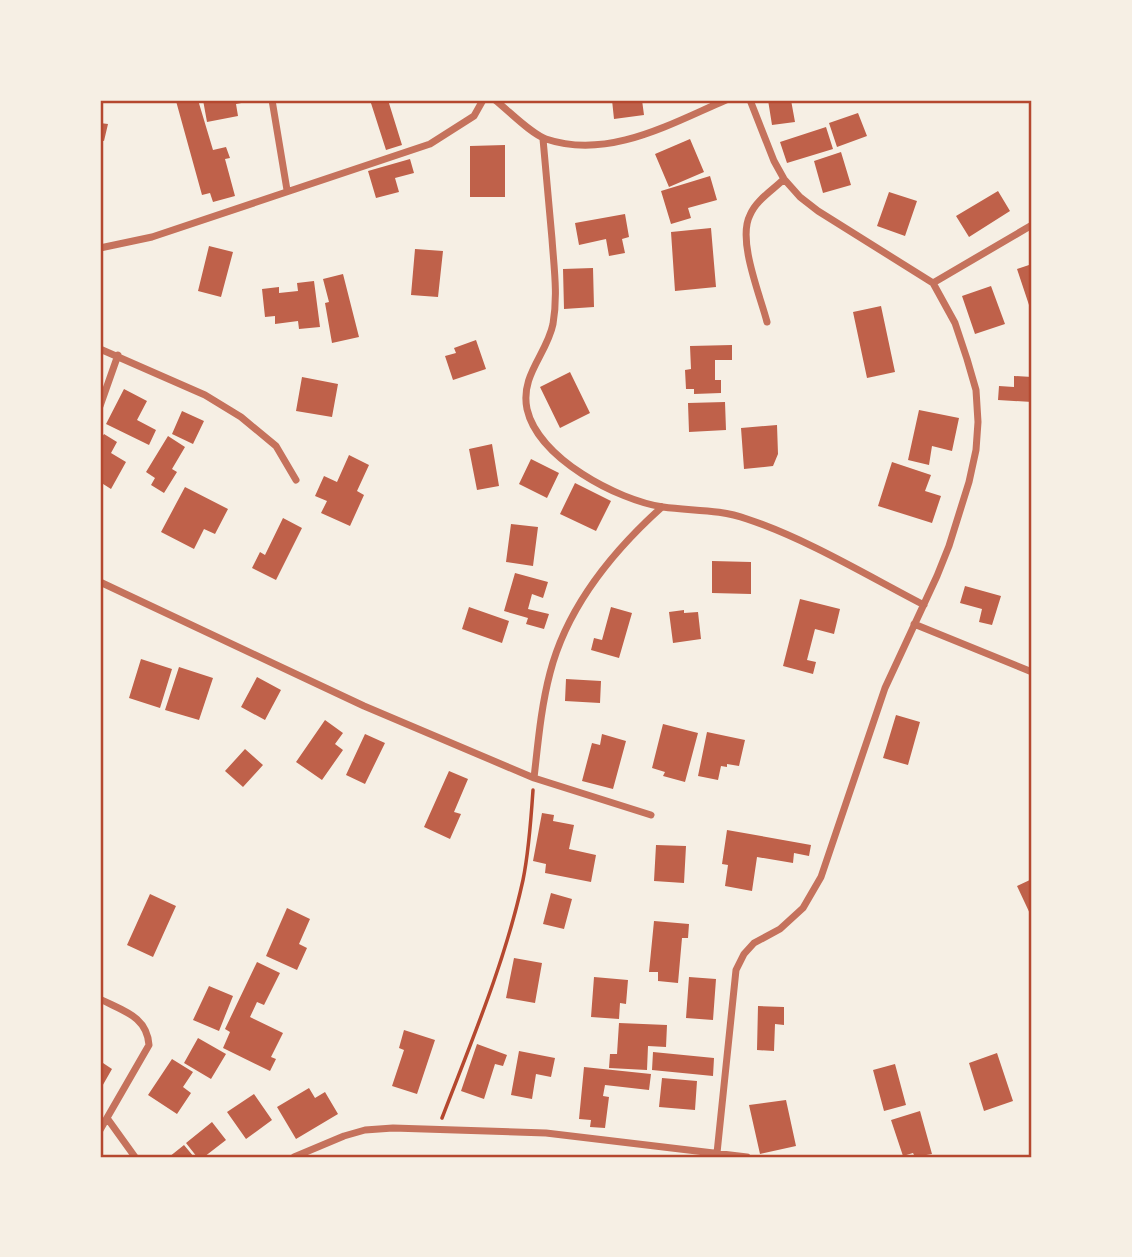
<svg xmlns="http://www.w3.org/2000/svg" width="1132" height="1257" viewBox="0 0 1132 1257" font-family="'DejaVu Sans',sans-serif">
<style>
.building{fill:#bf614a}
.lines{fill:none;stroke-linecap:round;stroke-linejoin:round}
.path{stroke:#b5482f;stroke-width:3.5}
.minor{stroke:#c5725c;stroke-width:7}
.neatline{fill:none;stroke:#b5482f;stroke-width:2.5}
</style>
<rect width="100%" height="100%" fill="#f6efe4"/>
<path class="building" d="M181 100H198L213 150 226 147 230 158 225 159 235 196 213 202 210 193 202 195 176 101Z
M203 100H252V101L236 104 238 116 207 122Z
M370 100H388L402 145 386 150Z
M612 100H642L644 115 614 119Z
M768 100H791L795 122 772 125Z
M858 113 867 136 837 147 829 123Z
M100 123 108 124 104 141 100 140Z
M826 127 833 149 787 163 780 142Z
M690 139 704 172 669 187 655 154Z
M505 145V197H470V146Z
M841 152 851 185 823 193 814 161Z
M410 159 414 173 395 178 399 192 376 198 368 171Z
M710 176 717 200 688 208 691 218 671 224 661 191Z
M998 191 1010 211 969 237 956 216Z
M889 192 917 201 905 236 877 226Z
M625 214 629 237 622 239 625 253 609 256 606 239 579 245 575 223Z
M711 228 716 287 675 291 671 232Z
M209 246 233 252 221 297 198 291Z
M415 249 443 251 438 297 411 295Z
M1032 264V314L1017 269Z
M593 268 594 307 564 309 563 269Z
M343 274 359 337 332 343 325 303 329 302 323 279Z
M314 281 320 327 299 329 298 321 275 324V316L265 317 262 289 279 287V293L298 291 297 283Z
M991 286 1005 324 975 334 962 296Z
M881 306 895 372 867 378 853 312Z
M476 340 486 369 453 380 445 356 456 353 454 348Z
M732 345V360H715V380H721V393L694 394V389H686L685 370 691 369 690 346Z
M570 372 590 413 560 428 540 387Z
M1014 376 1032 377V402L998 400 999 386 1014 387Z
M302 377 338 384 332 417 296 411Z
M124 389 147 401 137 420 156 430 149 445 106 424Z
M725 402 726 430 689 432 688 403Z
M919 410 959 418 952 451 932 446 929 465 908 460Z
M182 411 204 421 193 444 172 434Z
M777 425 778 454 773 466 744 469 741 428Z
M104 434 117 442 111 453 126 462 111 489 100 482V440Z
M168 436 185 447 172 469 177 472 164 493 151 485 155 478 146 472Z
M492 444 499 486 477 490 469 449Z
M349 455 369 465 357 491 364 495 350 526 321 513 327 501 315 496 324 476 337 482Z
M531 459 559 473 547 498 519 484Z
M892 462 931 475 925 491 941 496 932 523 878 506Z
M575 483 611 501 596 531 560 514Z
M185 487 228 509 215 534 204 529 194 549 161 532Z
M283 518 302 528 276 580 252 568 260 552 265 555Z
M511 524 538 527 533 566 506 562Z
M712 561 751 562V594L712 593Z
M515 573 548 582 543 598 532 594 528 609 549 614 544 629 526 624 528 618 504 611Z
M965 586 1001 596 992 625 979 622 982 609 960 603Z
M800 599 840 609 834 634 815 629 807 660 816 662 813 674 783 666Z
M469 607 509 621 502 643 462 629Z
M611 607 632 613 619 658 591 650 594 638 602 640Z
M684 610V613L698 612 701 639 673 643 669 612Z
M141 659 172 669 160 708 129 698Z
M179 667 213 678 199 720 165 710Z
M257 677 281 690 265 720 241 707Z
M566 679 601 681 600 703 565 701Z
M896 715 920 722 908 765 883 758Z
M325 720 343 733 335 744 343 750 322 780 296 762Z
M663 724 698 733 685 782 663 776 665 772 652 768Z
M707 732 745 740 739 766 727 764V767L721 766 718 780 698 776Z
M365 734 385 743 365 784 346 775Z
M602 734 626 741 613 789 582 781 592 743 600 745Z
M245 749 263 765 243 787 225 771Z
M449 771 468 779 454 812 461 814 450 839 424 827Z
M542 813 554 815 553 821 574 825 569 849 596 855 591 882 545 873 546 864 533 861Z
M727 830 811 845 809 856 794 853 793 863 757 857 752 891 725 886 728 865 722 864Z
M656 845 686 846 684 883 654 881Z
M1032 879V918L1017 886Z
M551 893 572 899 564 929 543 924Z
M150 894 176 906 153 957 127 945Z
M287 908 310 919 299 944 307 948 297 970 266 956Z
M654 921 689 924 688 938H682L678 983 658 981V972H649Z
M514 958 542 963 535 1003 506 998Z
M257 962 280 973 264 1005 257 1002 250 1017 283 1033 271 1057 276 1059 270 1071 223 1048 230 1032 225 1029Z
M594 977 628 980 626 1004 620 1003 619 1019 591 1017Z
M689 977 716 979 713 1020 686 1018Z
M209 986 233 996 219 1031 193 1020Z
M758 1006 784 1007V1025L775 1024 774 1051 757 1050Z
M619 1023 667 1025 666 1047 648 1046 647 1070 609 1068 610 1054H617Z
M404 1030 435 1040 417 1094 392 1086 404 1050 399 1048Z
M198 1038 226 1054 211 1079 184 1063Z
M477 1044 507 1055 503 1066 495 1064 484 1099 461 1091Z
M519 1051 555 1058 551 1077 536 1074 532 1099 511 1095Z
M653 1052 714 1058 713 1076 652 1070Z
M997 1053 1013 1101 984 1111 969 1063Z
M172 1059 193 1072 183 1087 191 1093 177 1114 148 1095Z
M100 1061 112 1069 100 1090Z
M895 1064 906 1105 884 1111 873 1070Z
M584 1067 651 1074 649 1090 605 1085 603 1096 609 1097 605 1128 590 1127 591 1120 579 1119Z
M662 1078 697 1081 695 1110 659 1107Z
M309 1088 315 1098 325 1092 338 1114 296 1139 277 1107Z
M254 1094 272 1120 246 1139 227 1112Z
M786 1100 796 1146 760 1154 749 1105Z
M920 1111 932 1154 915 1157 913 1153 903 1156 891 1120Z
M212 1122 226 1140 204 1157H197L186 1143Z
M184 1145 194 1157H169Z"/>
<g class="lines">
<path class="path" d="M442 1118C472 1040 505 962 523 880 529 851 531 820 533 790"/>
<path class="minor" d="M272 100 287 190
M495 100C508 110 531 134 546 139 608 160 670 124 726 100
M543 139C546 172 549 206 552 239 554 268 558 295 553 324 547 354 520 375 527 409 538 458 617 500 663 507 692 511 719 509 747 519 807 539 868 576 924 605
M100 248 152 237 430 144 474 116 483 100
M933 283 1032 225
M767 322C760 295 737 240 750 215 756 200 773 190 784 179
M100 349 205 395 241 417 276 446 296 480
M100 406 118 355
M100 582 364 706 534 778 651 815
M914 624 1032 672
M534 778C538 743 541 707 550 673 567 607 613 551 662 507
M100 999C123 1011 147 1016 149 1045L100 1130
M107 1118 135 1157
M717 1153 736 970 744 954 754 943 780 929 803 908 821 877 885 688 937 576 949 546 969 482 976 450 978 422 976 390 967 359 955 323 933 283 818 211 800 197 784 179 774 161 750 100
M294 1157 344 1136 365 1130 393 1128 546 1133 747 1157"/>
</g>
<rect width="1132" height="1257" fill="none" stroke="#f6efe4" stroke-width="203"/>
<rect x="102" y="102" width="928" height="1054" class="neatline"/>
</svg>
